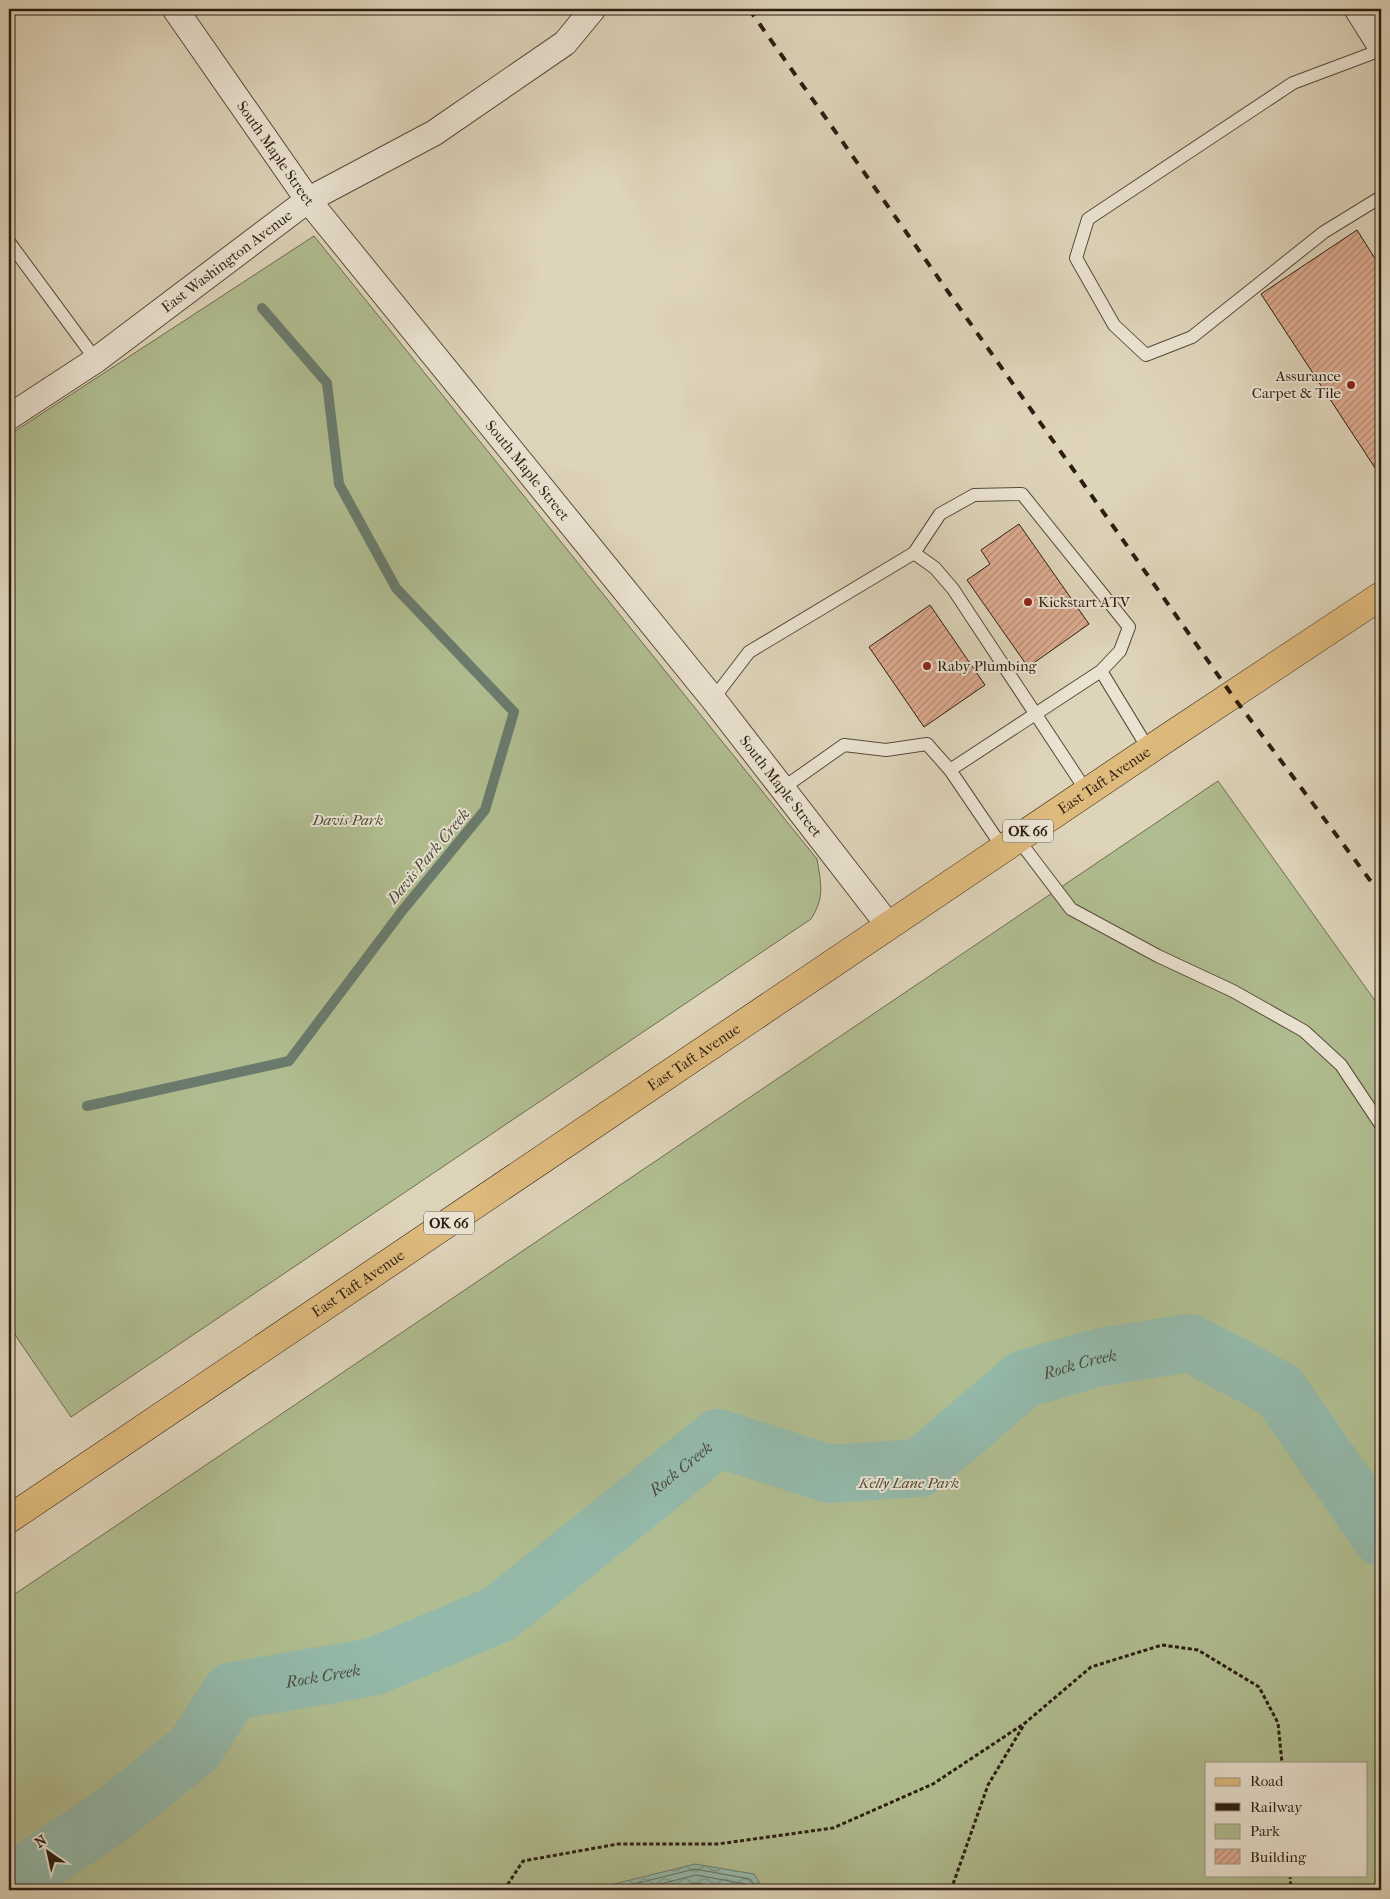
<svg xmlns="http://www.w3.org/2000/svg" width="1390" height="1899" viewBox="0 0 1390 1899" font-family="'IM FELL French Canon',serif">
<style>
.green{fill:#b0bd90;stroke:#6e6d50;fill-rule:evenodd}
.water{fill:url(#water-waves);stroke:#6a7b6d}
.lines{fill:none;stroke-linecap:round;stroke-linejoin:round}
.shore{stroke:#606b5e;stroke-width:1}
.stream{stroke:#6a7b6d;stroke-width:10}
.river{stroke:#94b9aa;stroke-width:58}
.building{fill:url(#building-hatch);stroke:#2b1d11}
.service-casing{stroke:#584b3b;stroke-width:14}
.minor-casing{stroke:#584b3b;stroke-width:27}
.primary-casing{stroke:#2b1d11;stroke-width:29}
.path{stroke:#2b1d11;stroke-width:3;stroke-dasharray:4 2.5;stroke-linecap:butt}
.service{stroke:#eae3d2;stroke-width:12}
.minor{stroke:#eae3d2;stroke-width:25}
.primary{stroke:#dfba7d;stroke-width:28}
.rail{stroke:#2b1d11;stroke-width:4;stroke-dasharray:9 9;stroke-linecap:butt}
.poi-dot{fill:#8f2418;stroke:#eae3d2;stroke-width:2}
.labels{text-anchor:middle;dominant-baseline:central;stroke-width:4;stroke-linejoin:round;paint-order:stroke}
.shield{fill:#eae3d2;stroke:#64584b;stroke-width:1}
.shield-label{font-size:14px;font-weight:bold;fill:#2b1d11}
.street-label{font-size:15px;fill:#2b1d11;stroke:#eae3d2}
.poi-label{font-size:15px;fill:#2b1d11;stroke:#eae3d2;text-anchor:start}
.park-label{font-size:15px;font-style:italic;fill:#534d37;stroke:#eae3d2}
.water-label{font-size:16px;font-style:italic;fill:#4a4c3f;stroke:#eae3d2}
</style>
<defs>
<pattern id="water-waves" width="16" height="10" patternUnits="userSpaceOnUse" patternTransform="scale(1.25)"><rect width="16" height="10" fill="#94b9aa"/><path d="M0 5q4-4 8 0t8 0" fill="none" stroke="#799689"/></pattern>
<pattern id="building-hatch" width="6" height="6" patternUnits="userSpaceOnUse" patternTransform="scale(1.25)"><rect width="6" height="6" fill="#ddab90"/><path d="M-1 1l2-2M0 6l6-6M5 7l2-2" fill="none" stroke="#b38b74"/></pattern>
</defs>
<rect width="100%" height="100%" fill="#ded4ba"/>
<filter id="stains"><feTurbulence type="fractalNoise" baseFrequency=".004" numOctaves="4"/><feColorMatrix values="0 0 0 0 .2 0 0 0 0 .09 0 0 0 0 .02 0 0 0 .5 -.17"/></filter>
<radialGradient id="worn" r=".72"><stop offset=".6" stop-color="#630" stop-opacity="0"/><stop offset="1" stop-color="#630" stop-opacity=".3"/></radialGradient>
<path class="green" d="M314 236 817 859C821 884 825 897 811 919L71 1417 9 1326V435Z
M1218 781 1381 1009V1890H9V1598ZM1206 1763H1366V1875H1206Z"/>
<path class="water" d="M695 1864 754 1874 764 1890H590Z"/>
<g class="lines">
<path class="shore" d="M610 1890 695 1869 750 1879 758 1890
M636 1890 696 1875 746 1884 751 1890
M666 1890 696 1883 736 1890"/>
<path class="stream" d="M87 1106 289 1061 402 911 485 810 514 712 396 588 339 484 327 383 262 308"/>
<path class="river" id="s1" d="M9 1884 114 1814 194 1749 232 1691 373 1667 499 1614 718 1438 829 1474 920 1468 1024 1379 1100 1357 1190 1343 1279 1390 1381 1537"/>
</g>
<path class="building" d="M1357 230 1381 268V477L1261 294Z
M1019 524 1089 624 1028 667 967 580 990 564 981 550Z
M930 605 985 685 924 727 869 647Z"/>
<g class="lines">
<g class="service-casing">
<path id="service" d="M1381 50 1293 83 1088 219 1076 258 1114 325 1146 355 1192 337 1324 232 1381 197
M9 242 96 360
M914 553 940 514 974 495 1022 494 1129 627 1120 651 1101 671 950 770
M1101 671 1149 750
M713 699 749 652 914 553 935 568 953 589 1087 792
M783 788 844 745 886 750 927 744 950 770 1003 848
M1017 838 1071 909 1158 956 1233 991 1304 1031 1341 1065 1381 1125"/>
</g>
<g class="minor-casing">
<g id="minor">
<path id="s2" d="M175 9 308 200 713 699 889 926"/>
<path d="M1357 9 1381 47"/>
<path id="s3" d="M9 417 96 360 308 200 434 133 565 43 593 9"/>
</g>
</g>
<g class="primary-casing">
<g id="primary">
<path id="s4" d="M9 1519 1167 738 1381 596"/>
</g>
</g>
<path class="path" d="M1290 1875 1291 1890
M504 1890 523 1861 618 1844H718L833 1828 933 1784 1025 1723
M951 1890 988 1785 1025 1723 1091 1667 1162 1645 1198 1650 1259 1687 1278 1723 1282 1763"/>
<use href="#service" class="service"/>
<use href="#minor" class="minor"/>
<use href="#primary" class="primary"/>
<path class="rail" d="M749 9 1232 695 1381 895"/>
</g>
<g class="poi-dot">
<circle cx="1351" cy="385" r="5"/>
<circle cx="1028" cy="602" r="5"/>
<circle cx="927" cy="666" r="5"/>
</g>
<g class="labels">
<g class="shield">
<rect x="1003" y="819.5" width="50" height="23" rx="4"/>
<rect x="424" y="1211.5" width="50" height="23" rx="4"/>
</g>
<g class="shield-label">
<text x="1028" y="831">OK 66</text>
<text x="449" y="1223">OK 66</text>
</g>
<g class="street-label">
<text stroke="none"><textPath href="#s2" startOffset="176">South Maple Street</textPath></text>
<text stroke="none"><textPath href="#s3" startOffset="268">East Washington Avenue</textPath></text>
<text stroke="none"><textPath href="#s2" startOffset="581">South Maple Street</textPath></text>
<text stroke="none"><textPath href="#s4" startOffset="1321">East Taft Avenue</textPath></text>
<text stroke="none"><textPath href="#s2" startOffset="986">South Maple Street</textPath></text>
<text stroke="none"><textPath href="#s4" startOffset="826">East Taft Avenue</textPath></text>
<text stroke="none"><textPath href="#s4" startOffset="421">East Taft Avenue</textPath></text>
</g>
<g class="poi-label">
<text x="1341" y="376" text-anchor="end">Assurance<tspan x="1341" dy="17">Carpet &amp; Tile</tspan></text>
<text x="1038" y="602">Kickstart ATV</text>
<text x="937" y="666">Raby Plumbing</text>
</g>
<g class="park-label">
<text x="348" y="820">Davis Park</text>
<text x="909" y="1483">Kelly Lane Park</text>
</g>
<g class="water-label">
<text transform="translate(428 856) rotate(-50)">Davis Park Creek</text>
<text stroke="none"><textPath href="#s1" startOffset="1262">Rock Creek</textPath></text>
<text stroke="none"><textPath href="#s1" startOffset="811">Rock Creek</textPath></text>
<text stroke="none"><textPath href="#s1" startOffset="391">Rock Creek</textPath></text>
</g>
</g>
<rect width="1390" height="1899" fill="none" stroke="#ded4ba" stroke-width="30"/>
<rect x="10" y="10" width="1370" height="1879" fill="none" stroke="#2b1d11" stroke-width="2.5"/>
<rect x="15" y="15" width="1360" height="1869" fill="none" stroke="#2b1d11"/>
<rect x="1205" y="1762" width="162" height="115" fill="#eae3d2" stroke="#9e9485"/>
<rect x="1215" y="1778" width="25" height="8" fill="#dfba7d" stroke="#9e9485"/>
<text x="1250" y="1786" font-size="15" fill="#2b1d11">Road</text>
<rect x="1215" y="1803" width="25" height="8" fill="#2b1d11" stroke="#9e9485"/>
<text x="1250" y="1812" font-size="15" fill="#2b1d11">Railway</text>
<rect x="1215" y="1824" width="25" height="15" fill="#b0bd90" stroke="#9e9485"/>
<text x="1250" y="1836" font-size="15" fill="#2b1d11">Park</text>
<rect x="1215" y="1849" width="25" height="15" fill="url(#building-hatch)" stroke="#9e9485"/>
<text x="1250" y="1862" font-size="15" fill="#2b1d11">Building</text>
<g transform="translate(48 1852) rotate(326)" stroke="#eae3d2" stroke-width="4" paint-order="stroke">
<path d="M0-4L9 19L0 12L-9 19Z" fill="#2b1d11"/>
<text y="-8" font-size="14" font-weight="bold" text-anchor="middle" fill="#2b1d11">N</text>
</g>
<rect width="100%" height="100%" filter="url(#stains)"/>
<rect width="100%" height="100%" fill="url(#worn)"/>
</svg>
